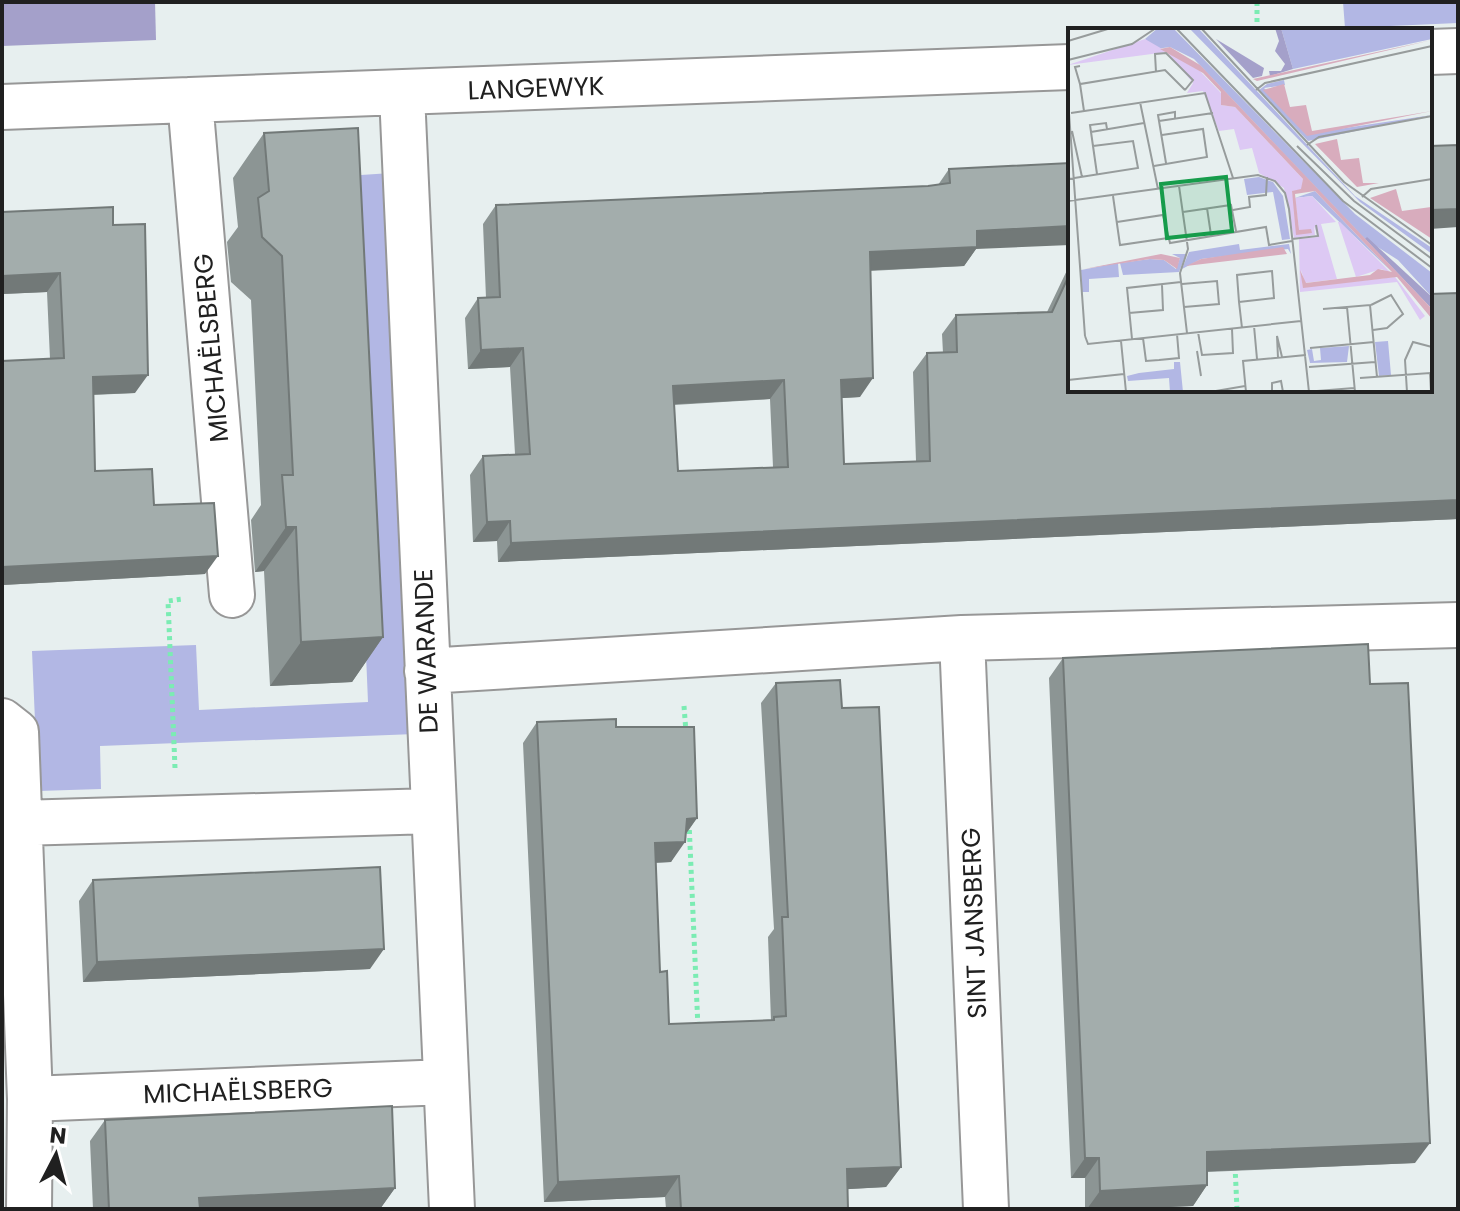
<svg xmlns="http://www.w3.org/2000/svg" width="1460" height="1211" viewBox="0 0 1460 1211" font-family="Poppins,sans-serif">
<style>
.grass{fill:#b2b7e4}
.forest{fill:#a4a0ca}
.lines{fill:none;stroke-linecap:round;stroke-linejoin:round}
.minor-casing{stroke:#979797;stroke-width:48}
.path{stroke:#7becb3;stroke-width:5;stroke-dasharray:4 4;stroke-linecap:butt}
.minor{stroke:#fff;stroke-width:44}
.wall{fill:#8c9594;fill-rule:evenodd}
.shaded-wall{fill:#727978}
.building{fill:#a3adac;stroke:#727978;stroke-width:2;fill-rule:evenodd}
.labels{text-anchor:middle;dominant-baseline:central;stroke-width:7;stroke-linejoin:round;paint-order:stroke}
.street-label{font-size:26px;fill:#202020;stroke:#fff}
.inset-road{fill:none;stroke:#979c9c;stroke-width:2}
.view{fill:#169c4b;fill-opacity:0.15;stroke:#169c4b;stroke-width:4}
.inset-edge{fill:none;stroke:#202020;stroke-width:4}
</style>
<rect width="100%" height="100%" fill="#e7efef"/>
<path class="grass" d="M1343 2H1458V23L1345 28Z
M391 173 415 734 100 746 101 789 38 791 32 651 196 645 199 710 368 702 346 176Z"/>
<path class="forest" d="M2 2H155L156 40 2 46Z"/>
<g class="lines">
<g class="minor-casing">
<path id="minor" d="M1430 52 1458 51
M402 94 452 1209
M190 100 232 595
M2 107 1070 67
M962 638 986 1209
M427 671 962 638 1458 625
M2 721 16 732 30 1099 29 1209
M19 823 433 811
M30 1099 446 1082"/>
</g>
<path class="path" d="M1257 30V2
M684 706 686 732
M175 768 168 601 183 599
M689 822 698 1028
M1235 1166 1237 1209"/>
<use href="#minor" class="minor"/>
</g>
<path class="wall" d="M264 133 383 637 352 682 270 686 264 571 255 572 251 520 261 505 251 300 231 282 227 242 238 227 233 178Z
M949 169 976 249 964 266 870 271 860 397 842 398 844 464 916 461 913 372 927 353H943L942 334 956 315 1047 312 1070 264V390L1458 519 498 562 497 541 473 542 470 475 483 456 515 454 510 367 468 369 465 318 478 298H486L483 224 496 205 928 186 938 185ZM770 399 773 467 678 471 674 405Z
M2 212 113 225 135 393 93 395 95 471 154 505 205 574 2 585 50 359 47 292 2 294Z
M1063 658 1415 1163 1207 1172V1185L1193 1206 1122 1209H1085V1178H1071L1049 678Z
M776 683 842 708 901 1167 886 1187 848 1189V1209H666L665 1197 544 1202 523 743 537 722 616 727 697 818 686 834 671 862 656 863 660 972 669 1024 771 1021 768 937 774 929 761 703Z
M93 880 370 969 83 982 79 901Z
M105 1120 395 1188 380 1209H93L90 1141Z"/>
<path class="shaded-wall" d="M1458 209V227L1430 229V210Z
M1070 226V245L976 249 964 266 856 271 870 252 977 231Z
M60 273 47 292 2 294V276Z
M523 348 510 367 468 369 481 350Z
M148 375 135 393 80 395 93 377Z
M873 378 860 397 827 399 841 380Z
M784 380 770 399 660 405 673 386Z
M1458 500V519L498 562 511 543Z
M510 521 497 541 473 542 487 522Z
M286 527H296L264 571 255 572Z
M218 556 205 574 2 585V567Z
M383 637 352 682 270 686 301 642Z
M697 818 682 839 687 819Z
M685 842 671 862 640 863 655 843Z
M384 949 370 969 83 982 97 962Z
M1430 1143 1415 1163 1193 1172 1207 1152Z
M1085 1158H1099L1085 1178H1071Z
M901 1167 886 1187 832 1190 847 1169Z
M679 1176 665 1197 544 1202 558 1182Z
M1207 1185 1193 1206 1122 1209H1087L1100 1191Z
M395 1188 380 1209H192L199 1198Z"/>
<path class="building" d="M358 128 383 637 301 642 296 527H286L282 475H293L282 256 262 237 258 198 269 191 264 133Z
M1458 145V209L1430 210V146Z
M1070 163V226L977 231V247L870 252 873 378 841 380 844 464 930 461 927 353 957 352 956 315 1052 312 1070 273V390H1430V294L1458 293V500L511 543 510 521 487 522 483 456 530 454 523 348 481 350 478 298 500 297 496 205 928 186 950 183 949 169ZM784 380 788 467 678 471 673 386Z
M113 207V225L145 224 148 375 93 377 95 471 152 469 154 505 214 503 218 556 2 567V361L64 358 60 273 2 276V212Z
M1368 644 1370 684 1408 683 1430 1143 1207 1152V1185L1100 1191 1099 1158H1085L1063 658Z
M840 680 842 708 879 707 901 1167 847 1169 848 1209H681L679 1176 558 1182 537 722 616 719V727H694L697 818 687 819 685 842 655 843 660 972 667 971 669 1024 774 1020V1017L786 1016 782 917H788L776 683Z
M380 867 384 949 97 962 93 880Z
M392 1106 395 1188 199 1198 200 1209H109L105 1120Z"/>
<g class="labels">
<g class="street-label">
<text transform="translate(536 88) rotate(-2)">LANGEWYK</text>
<text transform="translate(211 348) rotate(-95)">MICHAËLSBERG</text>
<text transform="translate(426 651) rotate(-92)">DE WARANDE</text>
<text transform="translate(974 923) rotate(-92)">SINT JANSBERG</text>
<text transform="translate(238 1091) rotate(-2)">MICHAËLSBERG</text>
</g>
</g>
<g transform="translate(1068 28)">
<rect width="364" height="364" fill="#e7efef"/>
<path d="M90 0H105L287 186 364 245V269L330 232 297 211 126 31 102 19 88 21 77 11ZM121 0H130L287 168 364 220V226L292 174ZM213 0H364V11L225 41ZM216 52 217 57 196 60 244 105 364 87 240 113 191 62 199 56ZM191 149 205 154 215 168 222 211 214 212 205 164 179 167 176 151ZM247 163 324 244 244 168 227 170ZM171 216 172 222 221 216 223 226 220 221 133 231 114 241 121 224ZM104 226H118L111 244 55 247 52 235 82 231 96 232 108 241 112 230ZM50 235 51 249 21 251V264H14L13 242ZM320 313 323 347 311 348 307 314ZM281 318 279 334 242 335 239 322 244 321 246 333 253 332 252 320ZM106 334H112L115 364H102L101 350 60 353 59 348 71 345 106 341Z" fill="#b2b7e4"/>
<path d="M207 0H213L225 41 202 48 201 43H213L217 36 207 23 211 13ZM148 11 196 40 194 48 185 50ZM299 209 364 269V281L297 211Z" fill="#a4a0ca"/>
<path d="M77 11 132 43 153 65V77L167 79 235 151 234 162 224 163 231 202 227 170 244 168 268 194 253 196 269 251 237 255 233 242 235 259 327 249 357 288 352 292 329 254 232 264 231 211 250 209 246 198 247 207 226 210 216 160 191 145 184 120 172 122 166 101 151 103 135 63 119 65 125 55 99 24 0 37ZM270 194H272L323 245 313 241 288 249Z" fill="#ddc9f4"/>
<path d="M364 12 189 53 185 51ZM102 19 132 37 364 281V291L329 249 235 260 232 242 238 255 302 247 310 241 324 244 247 163 227 166 231 202 243 201 244 205 228 207 224 163 233 161 235 151 167 79 153 77V64L135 45 92 21ZM216 56 222 79 238 77 244 103 364 83 239 108 195 62ZM269 111 273 132 291 130 295 155H311L289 159 247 116ZM328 161 334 183 363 179 364 211 302 170ZM215 219 219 226 118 238 133 231ZM93 226 112 230 109 241 96 232 82 231 16 241Z" fill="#d8acbd"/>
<path class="inset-road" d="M108 0 275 173 364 240M133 0 276 154 364 217M0 13 43 0M0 32 64 16 88 0M12 38 7 39 12 56 97 42 117 62M88 44 87 26 98 25 125 52 117 62M12 56 16 83M188 62 197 55 364 18M0 71 17 308M72 74 90 161M3 85 137 65 165 150M91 93 145 85M4 103 14 149M23 104 76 95M239 117 251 109 364 88M229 118 286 173 364 231M98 135 90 87 107 84V91M86 138 139 129 135 101 94 107M29 146 22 97 38 95 39 101M0 151 70 140 65 113 25 118M111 158 120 221 112 245 119 305M45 168 52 217 100 210M294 169 303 161 364 151M0 173 190 147 207 153 217 165 221 181 241 364M139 180 143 207M165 182 182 179 181 169 198 167 199 149M115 184 163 177 168 203M49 194 95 187 102 215 198 199 201 217 224 213M224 211 250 208 248 197M114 256 149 253 151 276 116 279M171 274 206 270 204 243 169 247 171 274 174 300M303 277 323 267 335 286 319 300 305 302M279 279 287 364M255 281 302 277 309 349M61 285 95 282 94 257M186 298 189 331M130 304 134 327 165 325 164 301M17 308 20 316 233 293M75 310 78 333 91 332 111 330 109 306M64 311 59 260 113 254M53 313 58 364M242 320 306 314M129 323 133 348M210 330 209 308 214 329M241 339 307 334M292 350 362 345 363 364M0 352 56 346M249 363 286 360M142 364 177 358M178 364 175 333 238 327M204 364V355L213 353 215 364M339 364 337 332 345 314 364 319"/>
<path class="view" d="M158 149 164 203 99 210 93 156Z"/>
<rect width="364" height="364" class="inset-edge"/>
</g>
<rect width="1460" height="1211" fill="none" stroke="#202020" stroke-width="8"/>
<g transform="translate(56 1155) rotate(6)" stroke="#ffffff" stroke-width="6" paint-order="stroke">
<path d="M0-6L14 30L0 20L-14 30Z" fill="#202020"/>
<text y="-12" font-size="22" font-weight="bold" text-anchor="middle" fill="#202020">N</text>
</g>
</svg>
